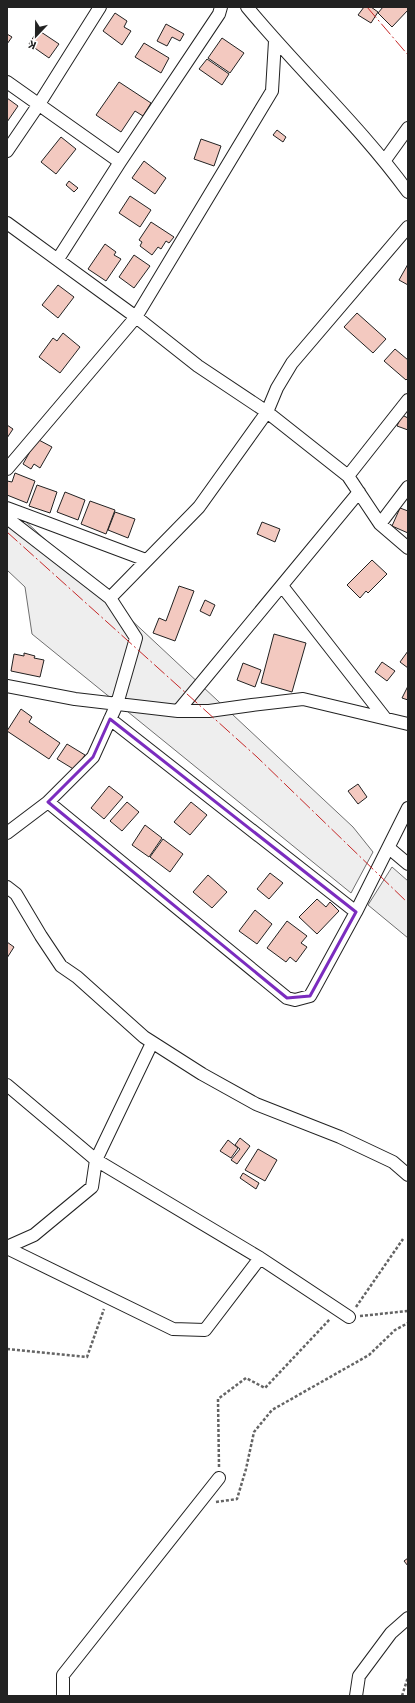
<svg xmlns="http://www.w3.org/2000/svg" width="415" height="1703" viewBox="0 0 415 1703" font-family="'Exo 2',sans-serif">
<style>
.green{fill:#eee;stroke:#6f6f6f}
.building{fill:#f3c9c0;stroke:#222}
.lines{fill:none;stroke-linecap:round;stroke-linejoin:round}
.street-casing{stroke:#222;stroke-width:14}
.path{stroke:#646464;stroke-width:2.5;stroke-dasharray:3 2;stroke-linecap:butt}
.street{stroke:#fff;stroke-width:12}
.power{stroke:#c62828;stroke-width:1;stroke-dasharray:14 3 2 3;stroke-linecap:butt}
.marked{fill:none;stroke:#7b2cbf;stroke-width:3;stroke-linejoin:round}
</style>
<rect width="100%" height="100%" fill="#fff"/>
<path class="green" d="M7 504 353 827 373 852 351 893 32 634 25 587 7 570Z
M392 867 408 881V938L368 905Z"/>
<path class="building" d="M364 7H371L378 12 371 23 358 15Z
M383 7H408V10L392 27 378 13Z
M115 13 127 21 124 27 131 31 122 45 103 31Z
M166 24 184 34 180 41 172 37 167 46 157 41Z
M38 30 59 44 49 58 29 44Z
M7 34 12 37 7 44Z
M222 38 244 53 230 73 208 58Z
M144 43 169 58 161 73 135 57Z
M207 59 229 74 222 85 199 69Z
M119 82 151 103 143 116 135 111 121 132 96 115Z
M7 98 18 106 7 122Z
M277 130 286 137 283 142 273 135Z
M61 137 76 149 56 174 41 162Z
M201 139 221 146 214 166 194 159Z
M144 161 166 178 155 194 132 178Z
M69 181 78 188 74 192 66 185Z
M130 196 151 210 140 227 119 213Z
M151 222 174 237 169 243 166 241 161 249 158 247 152 255 140 246 142 242 139 240Z
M105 244 116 252 114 255 121 259 106 281 88 269Z
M134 255 150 266 134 288 119 277Z
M408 264V285L399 280Z
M58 285 74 297 58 318 42 305Z
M357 313 386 339 373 353 344 327Z
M63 333 80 347 60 373 39 357 53 338 57 341Z
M395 349 408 360V378L406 380 384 361Z
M402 415 408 418V430L397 426Z
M7 425 13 429 7 438Z
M37 439 52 447 40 468 34 464 31 469 23 464Z
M15 473 35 481 27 503 7 495V481L12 482Z
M37 485 57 492 50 513 29 506Z
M65 492 85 500 78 520 57 512Z
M90 501 115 510 106 534 81 524Z
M400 508 408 511V533L392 526Z
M115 512 135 519 128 538 108 530Z
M262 522 280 529 275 542 257 534Z
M372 560 387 574 368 593 366 591 360 598 347 585Z
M179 586 194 591 175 641 153 633 159 618 166 621Z
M205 600 215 605 210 616 200 611Z
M274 634 306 643 292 692 261 683Z
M408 651V668L400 662Z
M24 653 35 656 34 658 44 660 40 677 11 671 14 654 24 656Z
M382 662 395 671 387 681 375 672Z
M243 663 261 670 255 687 237 680Z
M408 686V700L402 698Z
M21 709 32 717 29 722 60 743 49 759 7 731Z
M67 744 85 755 75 770 57 759Z
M358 784 367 797 358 804 348 791Z
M109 786 123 797 104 819 91 808Z
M127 802 139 812 122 831 110 821Z
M191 802 207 815 190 835 174 822Z
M145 825 162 838 149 857 132 845Z
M163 839 183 854 170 872 150 857Z
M270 873 283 883 269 899 257 889Z
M208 875 227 892 212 908 193 892Z
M317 899 326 907 330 902 339 911 317 934 299 917Z
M255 910 272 924 257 944 239 931Z
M287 921 307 936 301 943 307 947 296 962 290 957 286 962 267 948Z
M7 942 14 947 7 958Z
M240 1138 250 1146 237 1164 231 1160 240 1149 235 1145Z
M228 1140 238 1148 231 1158 220 1151Z
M258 1149 277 1160 265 1181 245 1170Z
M243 1173 259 1183 256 1189 240 1178Z
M408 1558V1566L404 1561Z"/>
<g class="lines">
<g class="street-casing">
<path id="street" d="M247 7C299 70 360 126 408 192
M7 82 120 162
M7 151 39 104 100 7
M385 160 408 128
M7 223 136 317 198 366 267 412 348 476 380 524 408 548
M58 259 120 162 219 14 221 7
M7 469 136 317 272 91 275 41
M348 476 408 400
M7 508 146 560
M7 518 110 598 136 638 117 704 93 757 48 802 7 833
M380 524 408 487
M282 586 385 718
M110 598 199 507 267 412 277 388 292 363 408 227
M7 686 75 699 178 711H209L252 705 303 699 408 724
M178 711 359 492
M110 719 356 912
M48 802 287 998 295 1000 310 996 314 989 356 912 408 808
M389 848 408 864
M7 887 16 894 41 936 61 966 77 977 144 1037 202 1074 256 1104 340 1137 393 1162 408 1175
M7 1085 96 1160 260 1258 349 1317
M7 1247 34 1235 92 1187 96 1160 152 1043
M7 1248 173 1329 205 1330 260 1258
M63 1696V1675L219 1478
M356 1696 359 1676 391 1633 408 1618"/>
</g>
<path class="path" d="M356 1307 403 1239
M360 1316 408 1311
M7 1349 87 1357 104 1309
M219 1467 218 1399 246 1378 265 1388 330 1319
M216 1502 237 1499 246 1469 254 1432 272 1410 369 1355 395 1330 408 1323
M402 1696 408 1677"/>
<use href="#street" class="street"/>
<path class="power" d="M367 7 408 55
M7 532 257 757 408 903"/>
</g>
<path class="marked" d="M110 719 356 912 310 996 287 998 48 802 93 757Z"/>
<rect width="415" height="1703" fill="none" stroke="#222222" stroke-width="16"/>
<g transform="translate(36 36) rotate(202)" stroke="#ffffff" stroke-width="3" paint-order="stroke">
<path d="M0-3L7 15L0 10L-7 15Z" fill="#222222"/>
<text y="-6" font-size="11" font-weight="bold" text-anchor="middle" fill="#222222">K</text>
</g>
</svg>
